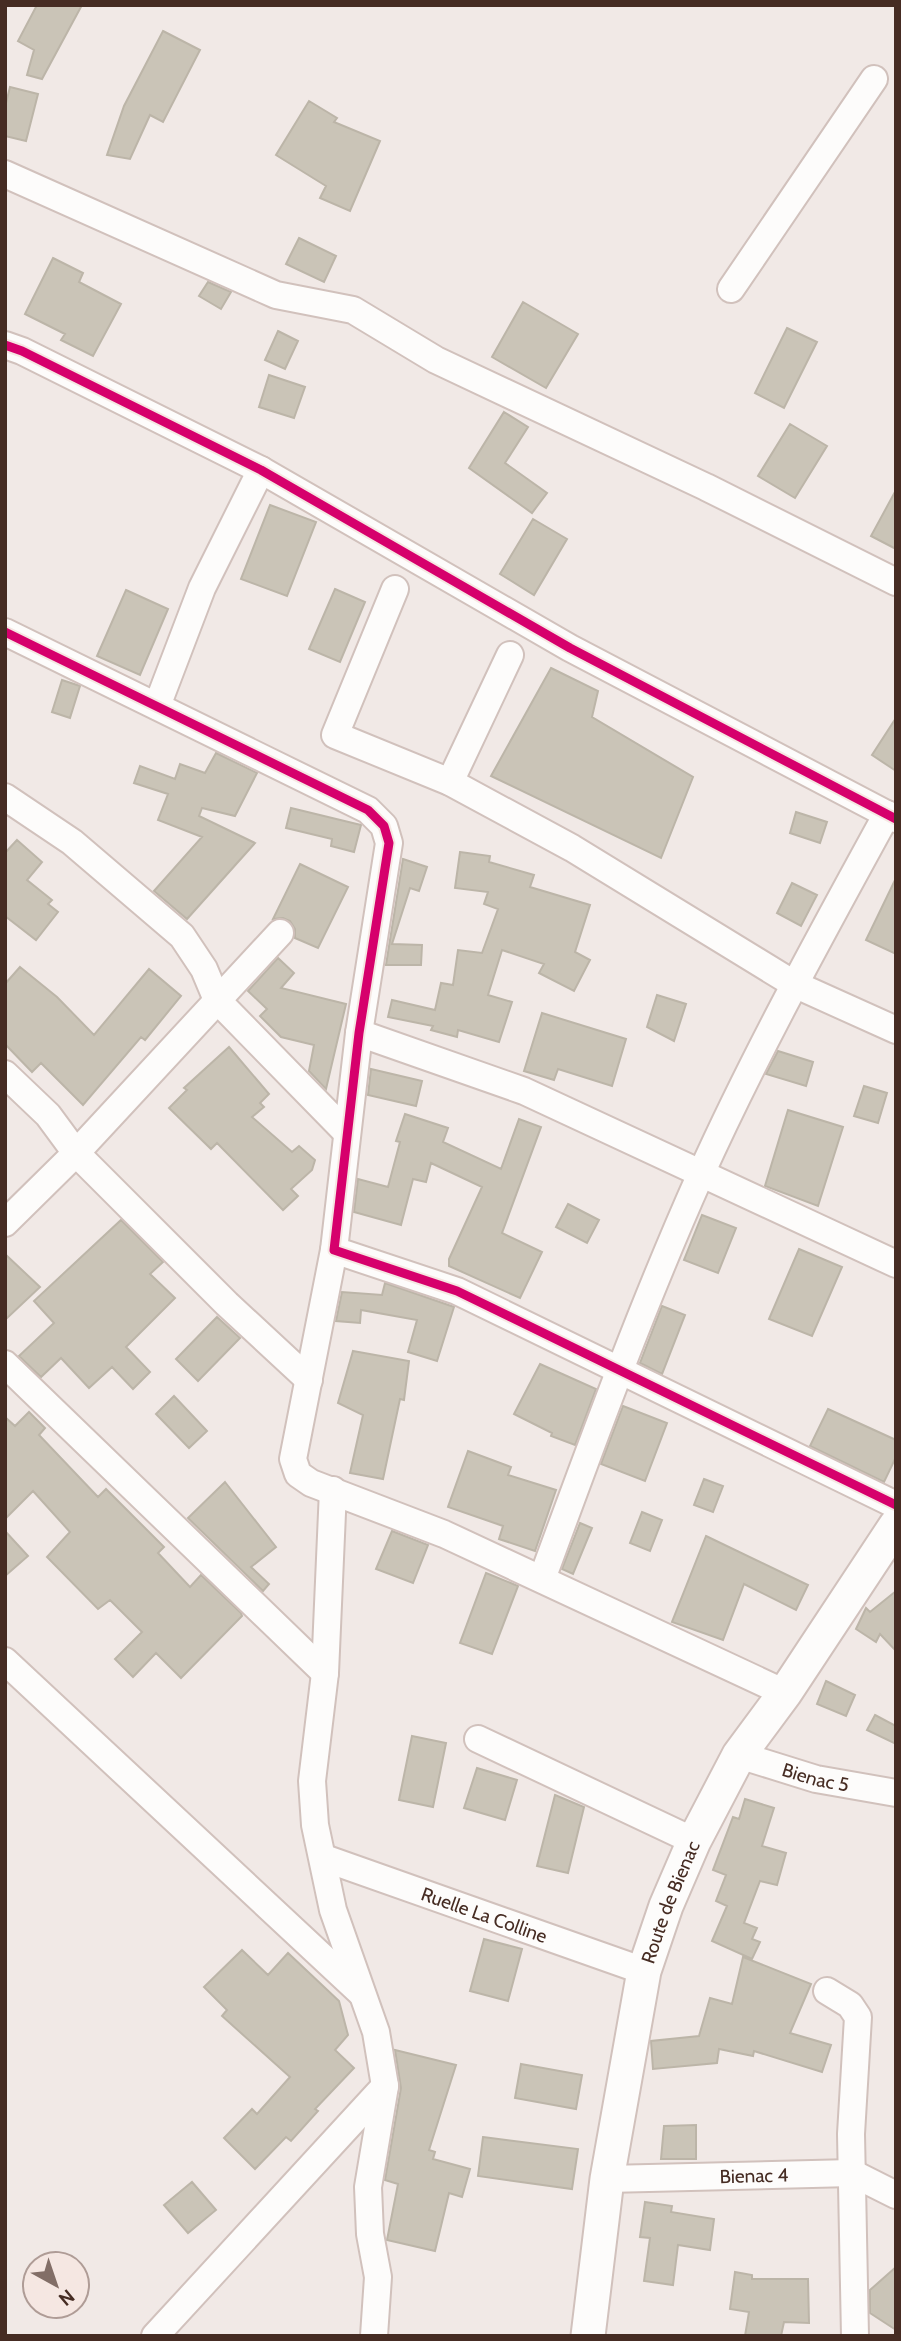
<svg xmlns="http://www.w3.org/2000/svg" width="901" height="2341" viewBox="0 0 901 2341" font-family="Cabin,sans-serif">
<style>
.building{fill:#cac4b7;stroke:#bcb5a8;stroke-width:2}
.lines{fill:none;stroke-linecap:round;stroke-linejoin:round}
.minor-casing{stroke:#d1c1bc;stroke-width:30}
.major-casing{stroke:#d1c1bc;stroke-width:37}
.minor{stroke:#fdfcfb;stroke-width:26}
.major{stroke:#fdfcfb;stroke-width:33}
.cycleway-casing{stroke:#f5e7e2;stroke-width:13}
.cycleway{stroke:#d6006c;stroke-width:9}
.labels{text-anchor:middle;dominant-baseline:central;stroke-width:5;stroke-linejoin:round;paint-order:stroke}
.street-label{font-size:19px;fill:#462c23;stroke:#f5e7e2}
</style>
<rect width="100%" height="100%" fill="#f1e9e6"/>
<path class="building" d="M37 5H82L42 79 27 75 34 50 18 41Z
M163 31 200 50 163 122 150 115 130 159 107 155 124 106Z
M10 87 38 94 26 141 5 136V107Z
M309 101 337 118 334 122 380 141 350 211 320 198 326 186 276 155Z
M299 238 336 256 324 282 286 264Z
M53 258 83 273 79 282 121 304 93 356 61 340 65 334 25 314Z
M208 282 231 292 221 309 199 296Z
M523 302 578 334 546 388 492 357Z
M787 328 817 342 784 408 755 393Z
M278 331 298 341 285 369 265 360Z
M269 375 305 387 294 418 259 407Z
M504 412 528 427 505 463 547 493 532 513 469 468Z
M790 424 827 446 795 498 758 476Z
M896 490V549L871 536Z
M270 505 316 522 287 596 241 579Z
M533 519 567 539 534 595 500 574Z
M335 589 365 602 340 662 309 649Z
M126 590 168 609 140 675 97 656Z
M551 668 598 691 592 717 693 777 661 858 491 776Z
M62 680 80 686 70 718 52 712Z
M896 718V771L872 755Z
M216 753 257 773 235 816 202 808 199 816 255 843 187 919 154 891 202 837 158 820 168 794 134 783 140 766 175 779 180 764 205 773Z
M291 808 361 825 354 852 331 846 332 839 286 828Z
M796 812 827 822 820 843 790 833Z
M17 840 42 862 27 880 52 900 48 904 58 912 36 940 5 916V853Z
M460 852 490 856 489 862 534 875 530 887 590 905 575 952 590 960 574 991 539 973 544 964 502 950 488 995 512 1002 499 1042 458 1030 457 1037 431 1030 433 1026 388 1017 392 1000 435 1010 441 983 453 985 458 950 482 953 498 909 484 904 488 892 455 888Z
M403 859 427 867 419 891 410 888 392 944 422 945 421 965H386Z
M300 864 348 887 318 948 295 938V929L290 921 283 918 273 919Z
M896 878V954L866 940Z
M792 883 817 895 801 926 777 913Z
M278 958 294 973 281 988 346 1004 326 1089 309 1071 314 1045 281 1037 260 1016 267 1009 248 991Z
M20 967 57 997 94 1035 149 969 181 996 145 1040 141 1037 83 1105 41 1063 32 1072 5 1044V984Z
M657 995 686 1004 674 1041 647 1027Z
M542 1013 626 1039 612 1086 558 1069 554 1080 524 1071Z
M229 1047 269 1094 260 1103 264 1107 252 1117 292 1152 299 1146 315 1160 312 1170 291 1189 298 1196 283 1210 217 1143 211 1149 169 1108 187 1090 184 1088Z
M778 1051 813 1062 806 1086 766 1074Z
M371 1069 422 1081 416 1106 368 1095Z
M864 1086 887 1093 878 1123 854 1116Z
M788 1110 843 1127 818 1206 765 1186Z
M405 1114 448 1128 443 1142 501 1169 519 1119 541 1127 502 1233 542 1252 520 1298 449 1266V1259L482 1187 431 1163 426 1182 413 1179 401 1225 354 1212 358 1179 388 1187 400 1142 396 1141Z
M568 1204 599 1220 587 1243 556 1227Z
M702 1215 736 1228 718 1273 684 1260Z
M121 1220 163 1262 150 1274 175 1298 126 1347 150 1372 133 1389 112 1367 89 1388 61 1358 41 1377 19 1356 54 1323 34 1301Z
M799 1249 842 1267 812 1336 769 1319Z
M5 1254 40 1287 5 1320Z
M385 1283 454 1307 437 1361 408 1352 417 1320 361 1310 360 1323 336 1321 342 1292 382 1295Z
M662 1306 685 1315 662 1374 640 1363Z
M217 1317 240 1338 198 1381 176 1359Z
M353 1351 409 1361 404 1400 400 1399 383 1479 350 1473 363 1415 338 1403Z
M540 1364 596 1389 575 1445 551 1436 552 1433 514 1414Z
M174 1396 207 1431 189 1448 156 1414Z
M623 1406 667 1423 645 1481 601 1464Z
M828 1409 896 1440V1457L884 1482 810 1446Z
M29 1412 45 1428 39 1435 98 1497 106 1489 164 1547 158 1553 190 1587 201 1575 241 1613 242 1616 181 1678 156 1653 133 1677 115 1659 142 1632 110 1600 98 1609 47 1557 70 1532 33 1491 5 1519V1417L15 1426Z
M468 1451 511 1467 508 1475 556 1490 535 1551 499 1539 503 1526 448 1507Z
M704 1479 723 1486 713 1512 694 1505Z
M225 1482 276 1547 251 1567 269 1584 263 1591 188 1518Z
M642 1512 662 1520 650 1551 630 1543Z
M580 1523 592 1528 573 1574 562 1569Z
M5 1531 28 1556 5 1576Z
M392 1531 428 1545 413 1583 376 1569Z
M706 1536 808 1585 796 1610 744 1584 723 1640 672 1622Z
M486 1573 518 1586 492 1654 460 1643Z
M896 1591V1651L880 1634 876 1642 856 1629 866 1608 870 1612Z
M826 1681 855 1695 846 1716 817 1704Z
M875 1715 896 1726V1744L867 1730Z
M412 1736 446 1743 433 1807 399 1800Z
M477 1768 517 1780 505 1820 464 1808Z
M555 1795 584 1807 568 1873 537 1866Z
M745 1799 774 1808 762 1846 786 1853 777 1885 760 1881 744 1923 757 1928 752 1939 760 1942 752 1959 712 1941 727 1906 716 1901 726 1875 713 1870 733 1817 739 1819Z
M484 1939 522 1949 508 2001 470 1991Z
M242 1950 268 1975 288 1953 339 2001 348 2035 335 2050 354 2068 315 2109 318 2111 291 2141 286 2137 255 2169 224 2138 252 2109 257 2114 290 2077 222 2016 227 2010 204 1987Z
M743 1957 811 1984 790 2033 831 2045 822 2072 754 2051 753 2056 719 2049 717 2063 653 2069 651 2041 699 2036 710 1998 732 2004Z
M395 2050 456 2065 429 2150 435 2152 433 2159 470 2169 462 2197 449 2193 435 2251 387 2240 398 2184 385 2180 401 2088Z
M521 2064 582 2075 576 2109 515 2098Z
M696 2125V2159H661L664 2126Z
M483 2137 578 2149 572 2189 478 2176Z
M192 2182 216 2210 188 2233 164 2205Z
M645 2202 672 2206 671 2212 714 2219 710 2250 678 2245 673 2285 644 2281 650 2238 640 2237Z
M896 2267V2330L870 2313V2290Z
M735 2272 752 2275V2279H808L809 2323 784 2322 781 2336H745L749 2312 730 2309Z"/>
<g class="lines">
<g class="minor-casing">
<g id="minor">
<path d="M5 174 276 295 353 310 436 360 706 487 896 582"/>
<path d="M731 289 874 79"/>
<path d="M5 345 22 351 261 470 570 648 896 819"/>
<path d="M395 589 335 735 450 782 572 848 794 984 896 1030"/>
<path d="M5 632 368 810 384 826 389 843 359 1033 334 1250 457 1291 896 1505"/>
<path d="M157 706 202 588 261 470"/>
<path d="M450 782 510 655"/>
<path d="M5 797 72 842 182 936 204 969 217 1000 347 1133"/>
<path d="M359 1033 524 1091 896 1264"/>
<path d="M5 1074 48 1115 76 1153 227 1304 309 1380"/>
<path d="M5 1223 76 1153 280 933"/>
<path d="M334 1250 293 1459 298 1474 311 1483 444 1534 785 1693"/>
<path d="M5 1364 325 1673"/>
<path d="M333 1490 325 1673 312 1781 315 1825 333 1910 376 2032 385 2086 368 2187 370 2234 378 2277 374 2336"/>
<path d="M542 1579C592 1443 641 1308 700 1176 756 1052 822 933 887 814"/>
<path d="M5 1661 360 1992"/>
<path d="M478 1739 694 1841"/>
<path id="s1" d="M739 1755 816 1779 896 1793"/>
<path id="s2" d="M324 1858 644 1971"/>
<path d="M827 1991 850 2005 858 2017 851 2134 855 2336"/>
<path id="s3" d="M607 2179 852 2173 896 2195"/>
<path d="M155 2336 385 2086"/>
</g>
</g>
<g class="major-casing">
<g id="major">
<path id="s4" d="M588 2336 607 2179 644 1971 666 1906 694 1841 739 1755 785 1693 896 1525"/>
</g>
</g>
<use href="#minor" class="minor"/>
<use href="#major" class="major"/>
<g class="cycleway-casing">
<path id="cycleway" d="M5 345 22 351 261 470 570 648 896 819
M5 632 368 810 384 826 389 843 359 1033 334 1250 457 1291 896 1505"/>
</g>
<use href="#cycleway" class="cycleway"/>
</g>
<g class="labels">
<g class="street-label">
<text stroke="none"><textPath href="#s1" startOffset="80">Bienac 5</textPath></text>
<text stroke="none"><textPath href="#s4" startOffset="443">Route de Bienac</textPath></text>
<text stroke="none"><textPath href="#s2" startOffset="170">Ruelle La Colline</textPath></text>
<text stroke="none"><textPath href="#s3" startOffset="147">Bienac 4</textPath></text>
</g>
</g>
<rect width="901" height="2341" fill="none" stroke="#462c23" stroke-width="14"/>
<g transform="translate(56 2285) rotate(140)"><circle r="33" fill="#f5e7e2" stroke="#af9c96" stroke-width="2"/>
<path d="M0-5L12 26L0 18L-12 26Z" fill="#826e67"/>
<text y="-10" font-size="19" font-weight="bold" text-anchor="middle" fill="#462c23">N</text>
</g>
</svg>
